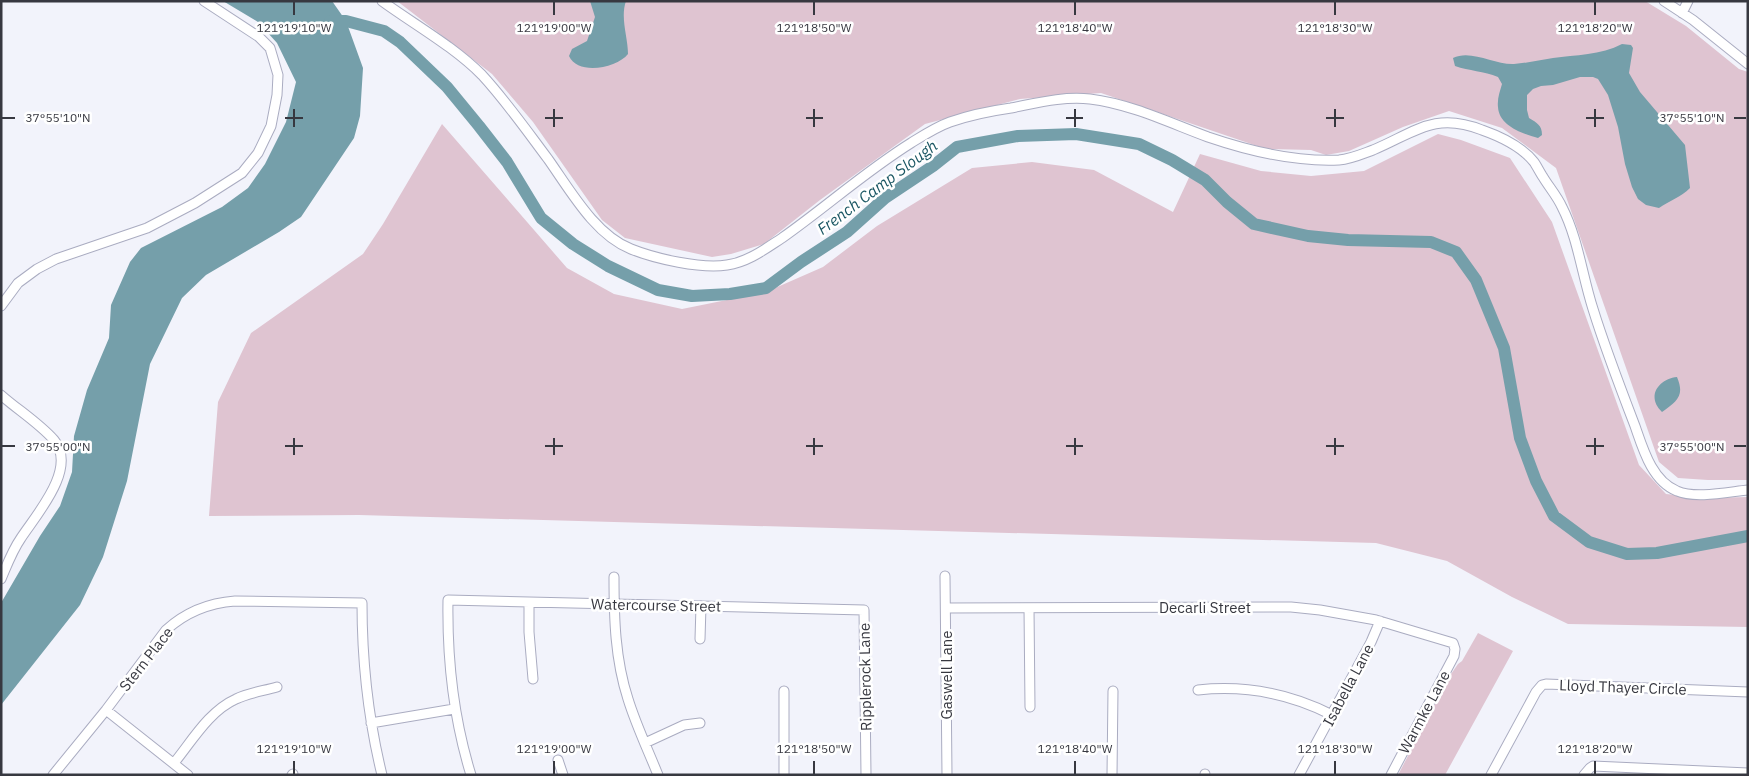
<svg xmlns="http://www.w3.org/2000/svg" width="1749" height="776" viewBox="0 0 1749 776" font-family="'IBM Plex Sans',sans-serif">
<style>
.green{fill:#dfc4d1}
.water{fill:#759faa}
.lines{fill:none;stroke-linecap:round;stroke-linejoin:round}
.river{stroke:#759faa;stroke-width:12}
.minor-casing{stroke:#aaacc1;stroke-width:11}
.minor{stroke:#fff;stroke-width:9}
.ticks{fill:none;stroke:#373840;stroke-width:2}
.labels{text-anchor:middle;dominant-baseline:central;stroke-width:5;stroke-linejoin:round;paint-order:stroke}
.street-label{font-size:15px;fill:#373840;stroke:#fff}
.water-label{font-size:16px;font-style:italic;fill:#1b5764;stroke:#fff}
.ticks-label{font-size:12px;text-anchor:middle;fill:#373840;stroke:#fff;stroke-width:5;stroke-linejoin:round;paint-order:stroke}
</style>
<rect width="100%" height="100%" fill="#f2f3fb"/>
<path class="green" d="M397 1H1645L1686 26 1739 69 1748 72V480H1708L1678 478 1659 462 1556 168 1502 128 1449 111 1403 127 1349 151 1326 155 1311 150 1266 149 1101 93 1020 99 925 124 820 200 764 244 731 254 712 257 625 238 602 220 533 122 492 74Z
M442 124 567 268 614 294 682 309 766 292 823 267 877 226 972 168 1032 162 1094 170 1173 212 1200 154 1261 171 1311 176 1364 171 1438 134 1461 140 1510 158 1552 222 1639 465 1666 494 1704 498 1748 497V627L1568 624 1512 597 1447 561 1376 543 359 515 209 516 218 402 251 333 363 254 383 224Z
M1478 633 1513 651 1445 775H1398L1449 677 1458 664 1462 661Z"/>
<path class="water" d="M223 1H332L346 21 363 68 360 116 354 138 301 217 279 232 206 275 182 298 150 364 127 481 103 557 80 605 1 705V603L40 536 60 506 72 472 74 436 87 390 109 338 111 305 130 262 141 248 222 207 248 188 265 164 286 122 296 82 277 43 258 22Z
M590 1H626C620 18 628 37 628 54 617 68 578 76 569 56L572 49 587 41 595 17Z
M1622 44 1631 45 1633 48 1629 73 1640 92 1685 145 1690 188C1681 197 1669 201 1659 208L1646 205 1638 199 1632 187 1625 164 1618 127 1608 95 1598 79 1593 77H1580L1553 85 1541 86 1533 89 1527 95V110L1529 118C1537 123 1542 125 1542 135L1538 138C1523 134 1499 126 1498 107 1497 99 1500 91 1502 84L1498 77C1484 71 1469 71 1455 66L1453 58C1471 49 1495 65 1514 64 1527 63 1540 60 1553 58 1575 55 1601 55 1622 44Z
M1677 377C1685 396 1677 401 1662 412 1646 397 1658 379 1677 377Z"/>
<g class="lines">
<path class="river" d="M330 21H346L384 31 400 42 447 87 479 126 507 162 541 218 573 244 608 266 658 290 692 296 730 294 766 288 801 262 847 232 885 198 933 166 957 147 1018 136 1076 134 1139 144 1172 160 1205 180 1227 202 1254 224 1308 236 1348 240 1431 242 1456 252 1476 280 1504 348 1520 438 1536 481 1554 516 1589 542 1627 554 1657 553 1748 536"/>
<g class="minor-casing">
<path id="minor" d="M382 1C415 25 453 46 482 75 506 101 527 131 548 159 570 190 595 235 631 249 656 259 701 269 727 265 748 262 765 249 782 238 826 207 866 171 911 143 924 135 936 127 950 122 970 115 990 111 1011 108 1037 103 1063 96 1090 99 1131 104 1170 123 1208 137 1249 151 1295 162 1339 160 1351 159 1362 154 1373 150 1414 133 1434 111 1482 130 1499 136 1522 147 1534 162 1535 163 1542 176 1543 177 1549 187 1557 196 1562 207 1578 238 1582 275 1593 309 1605 348 1620 387 1635 426 1643 449 1652 481 1677 491 1695 499 1728 492 1748 490
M1664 1 1693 20 1748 64
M1682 13 1688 1
M1 306 18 283 37 269 56 259 147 228 195 203 242 173 258 153 271 126 277 95 278 75 270 48 259 37 204 1
M1 395C18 410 39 423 54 440 78 468 36 515 21 538 12 551 7 565 1 579
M945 576 947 775
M614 577C614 618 615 659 628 699 636 725 648 750 658 775
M529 602V632L533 679
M946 608 1291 607 1320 610 1376 620 1453 643 1455 649 1454 656 1391 775
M1029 608 1030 707
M700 639 701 606
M1198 690C1245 685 1291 694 1332 715
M784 691V775
M106 710 188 775
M371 723 454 709
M645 743 684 725 700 723
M558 760 563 775
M174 763C192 741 209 711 236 699 248 693 263 691 277 687
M53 775 106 710 166 630C186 612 208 603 235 601L362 603C362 662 368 718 382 775
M292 775 293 774
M471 775C453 717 447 660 448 600L864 610 866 775
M1112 775 1113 691
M1205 775V774
M1299 775 1371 642 1380 621
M1491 775 1536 692 1542 685 1546 684 1748 692
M1584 775 1590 768 1593 766 1748 773"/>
</g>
<use href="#minor" class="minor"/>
</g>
<path class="ticks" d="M294 2V15M554 2V15M814 2V15M1075 2V15M1335 2V15M1595 2V15M294 109V127M554 109V127M814 109V127M1075 109V127M1335 109V127M1595 109V127M2 118H15M285 118H303M545 118H563M806 118H823M1066 118H1083M1326 118H1344M1586 118H1604M1734 118H1746M294 438V455M554 438V455M814 438V455M1075 438V455M1335 438V455M1595 438V455M2 446H15M285 446H303M545 446H563M806 446H823M1066 446H1083M1326 446H1344M1586 446H1604M1734 446H1746M294 761V774M554 761V774M814 761V774M1075 761V774M1335 761V774M1595 761V774"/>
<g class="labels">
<g class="street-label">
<text transform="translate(656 605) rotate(1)">Watercourse Street</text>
<text x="1205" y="607">Decarli Street</text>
<text transform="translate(146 659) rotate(-52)">Stern Place</text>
<text transform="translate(946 675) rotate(-90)">Gaswell Lane</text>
<text transform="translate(865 677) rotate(-91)">Ripplerock Lane</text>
<text transform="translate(1348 685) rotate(-62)">Isabella Lane</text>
<text transform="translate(1623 687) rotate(2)">Lloyd Thayer Circle</text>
<text transform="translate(1424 712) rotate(-62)">Warmke Lane</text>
</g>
<g class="water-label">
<text transform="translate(877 187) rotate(-37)">French Camp Slough</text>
</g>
</g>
<g class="ticks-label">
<text x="294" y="32">121°19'10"W</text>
<text x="554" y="32">121°19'00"W</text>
<text x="814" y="32">121°18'50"W</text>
<text x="1075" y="32">121°18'40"W</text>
<text x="1335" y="32">121°18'30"W</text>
<text x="1595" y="32">121°18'20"W</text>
<text x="58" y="122">37°55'10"N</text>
<text x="1692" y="122">37°55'10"N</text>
<text x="58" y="451">37°55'00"N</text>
<text x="1692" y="451">37°55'00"N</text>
<text x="294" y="753">121°19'10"W</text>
<text x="554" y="753">121°19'00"W</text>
<text x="814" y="753">121°18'50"W</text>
<text x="1075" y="753">121°18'40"W</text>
<text x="1335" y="753">121°18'30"W</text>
<text x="1595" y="753">121°18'20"W</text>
</g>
<rect width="1749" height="776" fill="none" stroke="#373840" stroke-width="5"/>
</svg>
